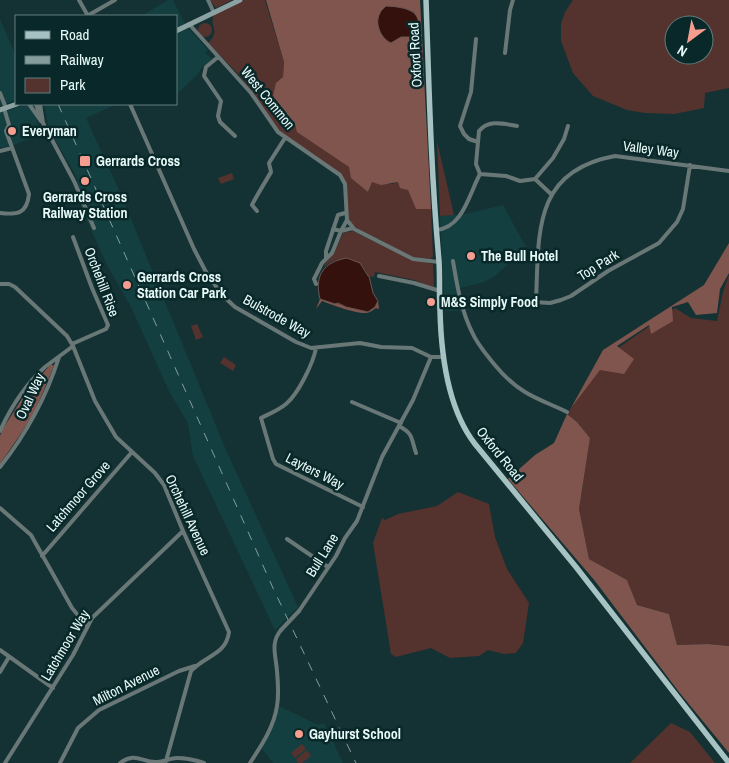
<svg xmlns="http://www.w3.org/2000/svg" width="729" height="763" viewBox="0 0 729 763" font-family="'Archivo Narrow',sans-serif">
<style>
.built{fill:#143f40}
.green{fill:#54322d;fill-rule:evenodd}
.forest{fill:#80554e;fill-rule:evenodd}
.water{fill:#34110c;stroke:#6a5753}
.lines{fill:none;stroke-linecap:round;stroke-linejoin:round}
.minor{stroke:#6a7777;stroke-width:4}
.secondary{stroke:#8ca2a2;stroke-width:5}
.primary{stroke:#a6c2c2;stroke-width:5.5}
.rail{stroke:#859d9d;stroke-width:1;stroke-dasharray:9 9;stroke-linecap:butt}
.minor-bridge{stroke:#6a7777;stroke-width:4}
.poi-dot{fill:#f59d8e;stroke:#092829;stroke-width:2}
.labels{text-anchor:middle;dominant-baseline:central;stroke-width:5;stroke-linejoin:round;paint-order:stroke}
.street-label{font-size:14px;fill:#e7f9f8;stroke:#092829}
.poi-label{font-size:14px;font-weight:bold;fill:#e7f9f8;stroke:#092829;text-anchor:start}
</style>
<rect width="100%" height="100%" fill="#143233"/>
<path class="built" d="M168 0H173L185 24 182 27 190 30 208 50 205 52 212 59 202 67 197 75 176 95V16H141Z
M0 19 16 56V100L0 106Z
M44 104H117L86 118 119 190 226 450 298 607 275 630 193 456 188 423 169 391 131 307 107 265 84 214 74 185 78 181 75 174 49 129Z
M25 105 31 109 36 118 41 134 14 145 0 148V113Z
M503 205 526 247 495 276 484 282 456 289 461 311H445L440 216 465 214Z
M279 706 318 725 324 723 343 763H273L262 749 278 712Z"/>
<path class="green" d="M210 0H232L216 8Z
M244 0H265L284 62 283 77 273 96 295 124 298 132 350 167 368 192 372 182 392 184 398 182 408 190 416 208 431 209 433 257 430 259 413 257 389 246 379 239H374L352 225 348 219 344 180 280 132 239 75 208 43C222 29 208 26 214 15Z
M573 0H729V88L705 93 704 108 674 114 645 113 627 110 593 96 573 73 561 41V24L565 12ZM674 25H704V55H674Z
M198 30a7 7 0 1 1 14 0a7 7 0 1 1-14 0Z
M437 141 454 215 440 216Z
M232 173 234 179 221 184 218 178Z
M353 231 411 259 433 264 434 288 414 280 375 272 374 277 368 276C361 257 341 254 325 266L324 265 334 253 343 233Z
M729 275V646L708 644 677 645 669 614 637 605 627 580 589 559 579 509 590 438 577 422 567 414 604 358 675 308 691 318 717 321 723 292Z
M197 324 203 337 196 340 191 326Z
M224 357 236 365 233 371 220 363Z
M458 492 489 504 495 537 507 569 529 603 523 643 516 653 504 654 488 650 479 656 450 658 431 648 396 657 391 654 373 543 382 518 385 520 398 514 437 506Z
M671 723 690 732 715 763H630Z
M302 744 306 749 295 758 291 753Z
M307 750 311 756 302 763H298L296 759Z"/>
<path class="forest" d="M266 0H420L431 209H416L408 190 400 188 398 182 381 185 372 182 368 192 351 178 349 167 297 132 295 124 273 96 276 83 283 77 284 62ZM413 11C419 19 418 28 414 37H401Z
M729 243V273L720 289 717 313 696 315 688 302 672 307 673 321 651 334 649 325 617 346 634 359 624 374 600 370 571 408 603 350 704 285Z
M320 299 368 312 375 307 378 301 379 309 376 308C373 310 370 313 365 313 354 313 332 305 322 301L316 309Z
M51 364 54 366 33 416 0 464V436L2 430 25 394Z
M567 414 577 422 590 438 579 509 589 559 627 580 637 605 669 614 677 645 708 644 729 646V753L679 692 595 581 508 479 535 455 554 443Z"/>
<path class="water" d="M386 6C406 7 428 11 414 37H401L391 43C381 39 374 23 380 13 381 10 384 8 386 6Z
M347 258 360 263 368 276H369L373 293 378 301 375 307 368 312 346 307 338 303 335 304 320 299C314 275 324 262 347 258Z"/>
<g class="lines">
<path class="minor" d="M79 0 88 16
M208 0 214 13
M87 16 115 0
M189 24 251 93 278 132 340 175 345 184 347 220 354 229 413 259 439 262
M476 39 471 92 460 126 464 134 469 139 478 142
M505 53 510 10 513 0
M218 57 206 67 204 76 221 101 218 116 220 122 235 136
M0 93 6 108
M29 104 41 121
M36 104 40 116
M40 104 43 123 74 181 94 228
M130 104 194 249 206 272 222 295 235 307 296 342 311 348 360 343 381 347 412 348 431 357H444
M0 151 12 148
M480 174 476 164 479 131C489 119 504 124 517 126
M535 179 553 158 564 139 568 126
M535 179 551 194
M257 211 252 205C254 200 270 174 271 172 271 171 269 164 269 163L285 138
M0 213C17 215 27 214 29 194L6 131 9 125 4 108
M333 229 341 231 347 220
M436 230C463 228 469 194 480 174L506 176 520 181 535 179
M326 258V251L338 215 345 213
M453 261C457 285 461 310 472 332 477 344 486 354 494 364 503 375 513 385 525 392 538 400 553 405 567 412
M379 276 414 283 440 291
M0 284H9L15 287 67 336 73 346 95 401 116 437 155 473 164 485 183 531 229 632C226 655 206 655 191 671L166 761
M316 284 314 279 322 263 332 253 341 231 353 228
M536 302C539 234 532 171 615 156L729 171
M461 304 485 299 550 303 561 300 571 296 608 271 659 243 677 222 683 209 690 165
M72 344 106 329 108 325 92 288 73 237
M316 348C313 364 298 394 286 404 279 410 269 414 261 418L273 459 276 464 363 507
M352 402 401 423
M399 426C414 434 411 439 416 453
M0 431C10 409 26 384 45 367 54 360 64 353 73 346
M0 467C27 433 46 398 59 357
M0 508 31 535 72 608 87 626
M287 539 328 567
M42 556 132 452
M299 611 336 556 345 538 357 521 382 457 413 400 431 357
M0 650 53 688
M0 672 9 657
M5 763 73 655 92 618 183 531
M60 763 78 728 99 710 179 671 195 666
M120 763C136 751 142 763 157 762 164 762 170 758 177 758 186 758 195 760 204 763
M250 763C261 746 274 727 277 706 279 695 278 682 277 671 276 656 270 643 281 630"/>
<path class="secondary" d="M176 31 240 0
M0 110 17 104"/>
<path class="primary" d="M426 0C429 87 431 174 439 261 440 278 439 294 440 310 441 354 447 408 475 444L576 567 729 763"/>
<path class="rail" d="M58 104 273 588 356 763"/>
<path class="minor-bridge" d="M281 630 299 611"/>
</g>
<g class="poi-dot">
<circle cx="12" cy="131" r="5"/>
<rect x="79" y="155" width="12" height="12" rx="2.5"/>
<circle cx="85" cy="181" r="5"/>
<circle cx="471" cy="256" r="5"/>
<circle cx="127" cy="285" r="5"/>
<circle cx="431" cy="302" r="5"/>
<circle cx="299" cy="734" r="5"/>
</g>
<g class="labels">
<g class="street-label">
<text transform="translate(415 55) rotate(-93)">Oxford Road</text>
<text transform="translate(268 98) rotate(51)">West Common</text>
<text transform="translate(651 149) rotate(7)">Valley Way</text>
<text transform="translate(598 265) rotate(-32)">Top Park</text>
<text transform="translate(102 282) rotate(69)">Orchehill Rise</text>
<text transform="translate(277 316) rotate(29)">Bulstrode Way</text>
<text transform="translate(30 396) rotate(-65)">Oval Way</text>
<text transform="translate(500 454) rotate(51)">Oxford Road</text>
<text transform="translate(315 471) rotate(27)">Layters Way</text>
<text transform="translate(78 496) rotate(-49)">Latchmoor Grove</text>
<text transform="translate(188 515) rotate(65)">Orchehill Avenue</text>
<text transform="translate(322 555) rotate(-58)">Bull Lane</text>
<text transform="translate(65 645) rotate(-59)">Latchmoor Way</text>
<text transform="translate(126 685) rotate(-27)">Milton Avenue</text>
</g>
<g class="poi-label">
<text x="22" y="131">Everyman</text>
<text x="96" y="161">Gerrards Cross</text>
<text x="85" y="197" text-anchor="middle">Gerrards Cross<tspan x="85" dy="16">Railway Station</tspan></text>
<text x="481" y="256">The Bull Hotel</text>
<text x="137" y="277">Gerrards Cross<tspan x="137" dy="16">Station Car Park</tspan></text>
<text x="441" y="302">M&amp;S Simply Food</text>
<text x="309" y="734">Gayhurst School</text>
</g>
</g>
<rect x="15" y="15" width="162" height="90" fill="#092829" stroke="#627c7c"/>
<rect x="25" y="31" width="25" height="8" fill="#a6c2c2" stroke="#627c7c"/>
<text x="60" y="40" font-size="15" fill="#e7f9f8">Road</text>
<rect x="25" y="56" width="25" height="8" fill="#859d9d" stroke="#627c7c"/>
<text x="60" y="65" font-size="15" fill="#e7f9f8">Railway</text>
<rect x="25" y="78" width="25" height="15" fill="#54322d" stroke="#627c7c"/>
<text x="60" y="90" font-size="15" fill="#e7f9f8">Park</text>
<g transform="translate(689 40) rotate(212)"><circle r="24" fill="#092829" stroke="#627c7c"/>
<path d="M0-4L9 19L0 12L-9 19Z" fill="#f59d8e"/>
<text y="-8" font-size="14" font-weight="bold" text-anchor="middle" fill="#e7f9f8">N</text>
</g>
</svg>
